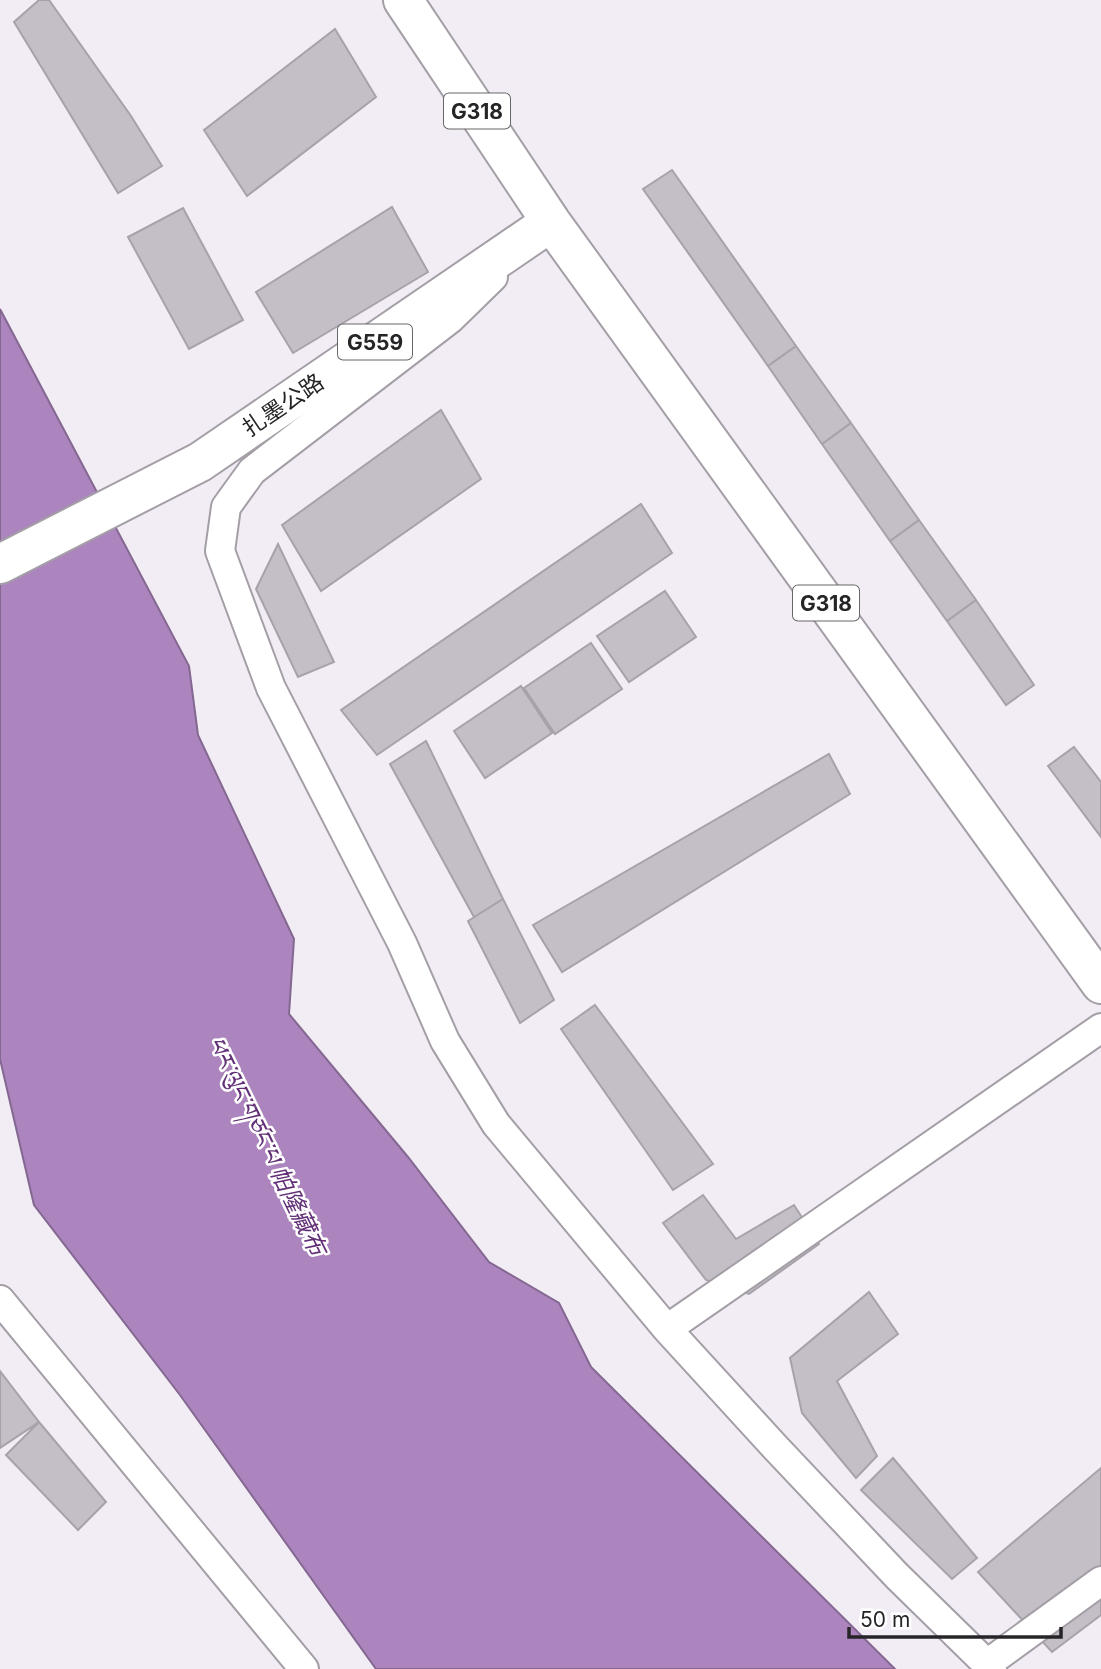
<svg xmlns="http://www.w3.org/2000/svg" width="1101" height="1669" viewBox="0 0 1101 1669" font-family="Inter,'Noto Sans SC','Noto Serif Tibetan',sans-serif">
<style>
.water{fill:#ac85be;stroke:#846891;stroke-width:2}
.building{fill:#c4bec6;stroke:#a7a2aa;stroke-width:2}
.lines{fill:none;stroke-linecap:round;stroke-linejoin:round}
.street-casing{stroke:#a49ea6;stroke-width:32}
.highway-casing{stroke:#a49ea6;stroke-width:42}
.street{stroke:#fff;stroke-width:28}
.highway{stroke:#fff;stroke-width:38}
.labels{text-anchor:middle;dominant-baseline:central;stroke-width:5;stroke-linejoin:round;paint-order:stroke}
.shield{fill:#fff;stroke:#676668;stroke-width:2}
.shield-label{font-size:21px;font-weight:bold;fill:#262427}
.street-label{font-size:23px;fill:#262427;stroke:#fff}
.water-label{font-size:24px;font-style:italic;fill:#623076;stroke:#fff}
</style>
<rect width="100%" height="100%" fill="#f2ecf5"/>
<path class="water" d="M0 309 189 666 198 735 294 939 289 1014 408 1157 489 1262 559 1303 591 1367 895 1669H376L180 1395 34 1205 0 1059Z"/>
<path class="building" d="M39 0H49L131 116 162 166 118 193 14 22Z
M335 29 376 97 247 196 204 130Z
M672 170 796 346 768 366 643 189Z
M392 207 428 272 293 353 256 292Z
M183 208 243 320 189 349 128 237Z
M796 346 851 423 822 444 768 366Z
M441 410 481 479 321 591 282 525Z
M851 423 919 520 890 541 822 444Z
M641 504 672 553 377 755 341 710Z
M919 520 976 600 947 621 890 541Z
M278 544 334 662 298 677 256 589Z
M665 591 696 637 629 682 597 636Z
M976 600 1034 685 1006 705 947 621Z
M591 643 622 689 555 734 524 688Z
M521 686 552 733 485 778 454 731Z
M426 741 503 899 474 917 390 764Z
M1074 747 1101 782V837L1048 766Z
M829 754 850 794 562 972 533 925Z
M503 899 554 1000 520 1023 468 921Z
M595 1005 713 1164 673 1190 561 1029Z
M703 1195 736 1239 794 1205 819 1244 749 1294 706 1280 663 1223Z
M869 1292 898 1334 837 1381 877 1456 856 1478 802 1413 790 1358Z
M0 1371 39 1422 0 1448Z
M39 1422 106 1502 78 1530 6 1455Z
M893 1458 977 1558 952 1579 861 1490Z
M1101 1468V1615L1052 1652 978 1572Z"/>
<g class="lines">
<g class="street-casing">
<path id="street" d="M493 277 450 319 252 471 226 507 220 551 271 688 402 943 445 1041 496 1124 667 1329 775 1447 897 1576 992 1669
M0 1300 304 1669
M667 1329 1101 1028
M987 1664 1101 1581"/>
</g>
<g class="highway-casing">
<path id="highway" d="M403 0 551 222 1101 984
M0 564 200 462 551 222"/>
</g>
<use href="#street" class="street"/>
<use href="#highway" class="highway"/>
</g>
<g class="labels">
<g class="shield">
<rect x="444" y="93.5" width="66" height="35" rx="5"/>
<rect x="338" y="324.5" width="74" height="35" rx="5"/>
<rect x="793" y="585.5" width="66" height="35" rx="5"/>
</g>
<g class="shield-label">
<text x="477" y="111">G318</text>
<text x="375" y="342">G559</text>
<text x="826" y="603">G318</text>
</g>
<g class="street-label">
<text transform="translate(283 405) rotate(-34)">扎墨公路</text>
</g>
<g class="water-label">
<text transform="translate(267 1146) rotate(64)">ཕར་ལུང་གཙང་པ 帕隆藏布</text>
</g>
</g>
<path d="M849 1627v10h212v-10" fill="none" stroke="#262427" stroke-width="3.5"/>
<text x="860" y="1627" font-size="21" fill="#262427" stroke="#ffffff" stroke-width="5" paint-order="stroke">50 m</text>
</svg>
